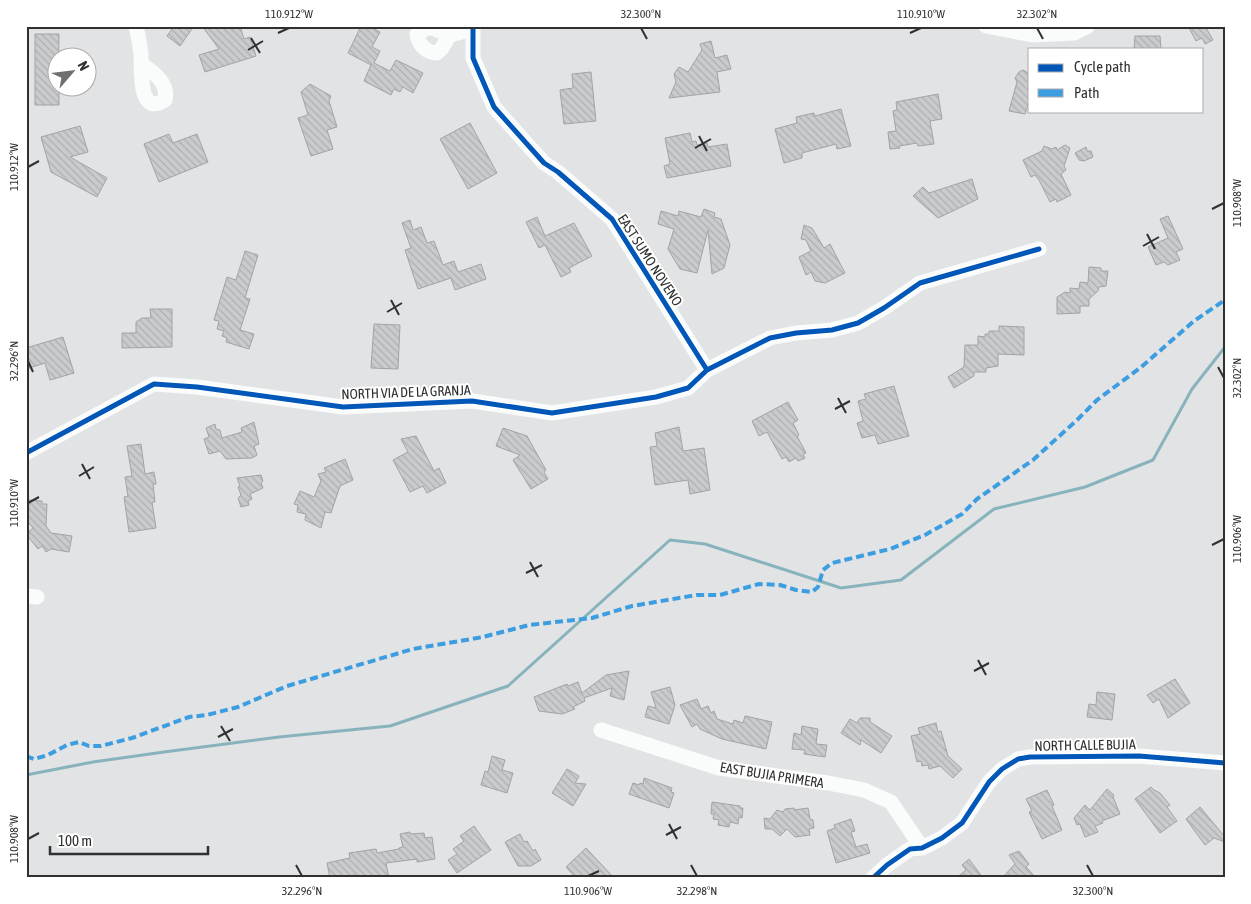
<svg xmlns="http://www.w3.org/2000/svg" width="1251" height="904" viewBox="0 0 1251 904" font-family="'Asap Condensed',sans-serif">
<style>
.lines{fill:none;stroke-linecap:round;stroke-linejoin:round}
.stream{stroke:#89b3bc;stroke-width:3}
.building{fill:url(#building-back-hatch);stroke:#a2a3a4}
.minor{stroke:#fafbfb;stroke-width:15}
.quiet{stroke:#3d9de1;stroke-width:4;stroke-dasharray:8 4;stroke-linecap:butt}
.cycleway-casing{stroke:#fff;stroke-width:8}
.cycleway{stroke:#0057b8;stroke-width:5}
.ticks{fill:none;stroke:#2f3031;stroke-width:2}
.labels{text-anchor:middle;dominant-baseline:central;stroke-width:4;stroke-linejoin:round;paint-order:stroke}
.street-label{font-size:14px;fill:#2f3031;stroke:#fff}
.neatline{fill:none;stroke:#2f3031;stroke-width:2}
.ticks-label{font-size:12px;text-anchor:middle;fill:#2f3031}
</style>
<defs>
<pattern id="building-back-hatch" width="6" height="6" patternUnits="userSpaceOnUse" patternTransform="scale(1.25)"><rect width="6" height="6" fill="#c9cbcc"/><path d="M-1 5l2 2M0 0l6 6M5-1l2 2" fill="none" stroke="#adafb0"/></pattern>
</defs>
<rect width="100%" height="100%" fill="#e1e3e5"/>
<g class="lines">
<path class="stream" d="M26 775 93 762 164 752 279 737 390 726 508 686 670 540 705 544 841 588 901 580 994 509 1085 487 1153 460 1192 389 1225 347"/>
</g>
<path class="building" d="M174 26H194L180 46 167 36Z
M202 26H240L244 39 250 37 256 56 205 72 199 55 219 49Z
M361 26H368L380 32 372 47 380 51 374 63 390 71 396 60 423 73 413 93 403 87 400 92 394 89 391 95 364 81 371 65 348 53Z
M1188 26H1205L1213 40 1205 44 1202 38 1196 41Z
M35 34H59L58 88H59V105H35Z
M1135 36H1160L1161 49H1134Z
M711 41 715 58 727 55 731 69 717 72 720 92 669 98 676 82 674 74 679 67 688 72 702 50 700 44Z
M1023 70 1028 73 1030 77V99L1025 114 1009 111 1017 82 1015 78 1019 72Z
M591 72 596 121 564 124 560 90 573 88 572 74Z
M310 84 331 96 329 101 337 127 327 130 333 149 311 156 298 118 308 115 301 92Z
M938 94 942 119 930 121 934 144 918 146 917 143 899 146 900 148 890 149 888 132 896 131 893 111 897 110 896 102Z
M841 109 851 146 837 149 836 144 802 153V158L784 163 775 129 797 123 796 117 814 113 815 116Z
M470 123 497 173 468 189 440 139Z
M80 126 88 152 70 157 107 178 97 197 51 172 41 137Z
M690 133 692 142 696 141 697 145 707 143 708 147 727 144 731 166 667 178 664 166 670 164 665 138Z
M169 134 173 143 197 134 208 162 159 182 144 144Z
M1065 145 1070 148 1064 166 1066 170 1061 174 1071 195 1057 202 1056 199 1050 202 1039 180 1035 175 1031 177 1023 160 1042 151 1044 146 1052 149 1056 147 1057 150Z
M1086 147 1087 151H1091L1093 157 1084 161 1079 160 1075 153Z
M972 179 978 199 938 218 913 196 923 187 929 193Z
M704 209 715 213 714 217 721 219 730 245 724 268 712 274 708 230 697 273 680 269 668 249 674 229 658 224 661 211 678 216 679 211 701 217Z
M1168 216 1183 249 1176 252 1180 260 1168 265 1164 262 1156 265 1148 247 1168 238 1160 219Z
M537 217 545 236 574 223 592 256 569 268 571 272 561 277 545 245 539 248 526 222Z
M410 220 413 230 421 227 427 243 434 241 443 265 454 261 458 272 481 264 486 279 455 290 451 278 418 289 405 250 411 248 402 223Z
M804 225 812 228 824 248 830 244 845 273 825 283 815 281 811 272 806 275 799 257 811 251 806 240 801 239Z
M245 251 258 255 245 298 250 299 240 330 254 334 249 349 226 342 227 338 222 336 224 331 217 329 219 321 214 320 227 277 236 280Z
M1089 267 1101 268V271H1108L1106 286 1099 287 1098 291 1089 299V306H1080V313L1057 314V297L1065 292 1070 293V288L1079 289 1080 282 1088 283Z
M150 309H172V347L122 348V333H136V322L142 318H151Z
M374 324 400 325 398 369 371 368Z
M999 326 1024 327V355L998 354V366L986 368V372H974V376L954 388 948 377 964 367 965 345H978V336L985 337V334H989V331H999Z
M63 337 74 373 50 380 45 363 26 369V348Z
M894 386 909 436 878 444 875 435 862 438 857 423 863 421 858 401 866 399 864 394Z
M788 402 798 420 793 423 799 435 797 436 806 453 803 454 805 458 798 461 796 458 789 462 786 457 782 459 767 432 759 436 752 421Z
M254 422 259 444 254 446 257 455 252 458 226 459 220 451 209 454 204 439 209 437 206 428 215 424 216 429 220 430 222 438 242 432 241 428Z
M679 427 683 451 704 448 710 490 690 494 688 480 655 485 650 447 657 446 655 433Z
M503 428 527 436 546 470 544 472 548 479 531 489 513 460 520 455 496 446Z
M416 436 434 471 439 468 446 483 427 493 423 486 410 492 393 460 408 452 401 439Z
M141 444 145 474 154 472 156 484H153L155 502H152L156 528 129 532 124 497 128 496 125 477 132 476 127 446Z
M345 459 353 480 340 486 331 513 325 512 321 528 305 520 306 514 297 512 298 505 294 504 300 491 314 497 321 481 318 474 326 472 324 468Z
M261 475 263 481 261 483 263 488 250 494 252 499 248 501 249 505 241 507 238 498 241 495 238 487 240 486 237 478Z
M29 500 42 501V504H47L46 526 51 533 72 536 69 552 51 549 46 552 42 546 38 549 26 534 33 528 28 522Z
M629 671 624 700 610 696 612 688 584 698 585 701 573 707 575 709 562 714 539 711 534 697 567 684 568 686 578 682 582 693 606 675Z
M1175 679 1190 703 1168 718 1159 699 1153 703 1147 695Z
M670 687 675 705 669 724 645 717 648 706 656 708 651 692Z
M1097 692 1115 694 1112 720 1087 717 1089 704 1096 705Z
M697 699 701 709 708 706 711 713 714 711 717 719 733 724 734 720 743 723 745 716 772 722 766 749 722 739 700 729 697 724 692 727 680 705Z
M860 718H870V722L892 736 881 753 861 740 860 745 841 733 850 719 857 723Z
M936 723 938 732 941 731 948 756 962 769 953 778 940 766 929 769 928 765 922 766 921 761 917 762 911 736 920 734 918 728Z
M802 726 818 729 816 744 827 745 825 757 804 754 805 750 792 749 794 733 801 735Z
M492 756 505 760 502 770 513 773 507 793 481 785 485 771 488 772Z
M567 769 579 776 575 783 586 784 573 806 552 793Z
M644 778 672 788 671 792 674 793 669 808 629 794 633 783 639 785 640 783 643 784Z
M1151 787 1154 790 1160 793 1170 805 1167 807 1177 821 1160 833 1135 799Z
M1107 789 1114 795 1113 797 1120 814 1102 821 1103 823 1095 826 1098 832 1085 837 1080 824 1077 825 1074 818 1085 805 1090 810Z
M1047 790 1054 805 1052 806 1062 830 1042 839 1029 812 1032 811 1026 799Z
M712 802 740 806V808H743L742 818 739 817 738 824 730 822 729 827 718 825 719 820 713 819 714 814H711Z
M1200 807 1225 837V842L1214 838 1205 845 1186 819Z
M794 808V810L808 808 810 819 813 820 814 828 809 829 810 835 795 837 787 829 780 836 772 829H765L764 818 770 819 777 810 783 812 785 809Z
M851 819 855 831 851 832 856 847 867 844 870 853 836 863 827 831 835 828 834 825Z
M474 826 491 850 457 873 448 860 457 854 453 849 464 841 460 836Z
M410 832V834L424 833 425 838 432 837 435 859 417 862V859L386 863 389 878H356V875L330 878 327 863 350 858 349 853 376 849 377 853 399 849V848L403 847 400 834Z
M520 834 524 842 527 841 533 851 535 849 541 860 531 866H518L505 842Z
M586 848 614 878H576L566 867Z
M1019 851 1029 864 1026 867 1036 878H1002L1015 864 1009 855Z
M969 859 983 878H956L966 870 962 865Z"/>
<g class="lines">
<path class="minor" d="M136 26C138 35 140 45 141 54 142 67 137 118 165 100 169 83 154 73 142 64
M473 26V58L494 107 544 163 558 172 612 219 707 370
M986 26 1033 35 1074 33 1088 26
M450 34 442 48 437 53C426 53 418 44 417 34 435 21 435 33 452 34 458 34 466 30 472 29
M26 453 154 384 197 387 343 407 472 401 552 413 656 397 688 388 707 370 770 338 796 333 832 330 858 323 884 308 920 283 1039 249
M26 596 37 597
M601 730 719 768 828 783 864 790 891 802 922 848
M873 878 887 865 910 849 922 848 942 838 962 823 989 782 1002 769 1018 759 1030 757 1139 756 1225 763"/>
<path class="quiet" d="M26 756 34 759 48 755 67 745 79 742 89 746H101L132 738 189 717 207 715 238 707 287 686 413 649 483 637 529 625 592 618 632 606 697 595H720L759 584 780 585 796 590 812 592 818 587 823 570 832 563 890 549 925 535 962 514 977 499 1033 460 1077 420 1097 400 1140 368 1194 321 1225 300"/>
<g class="cycleway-casing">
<path id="cycleway" d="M473 26V58L494 107 544 163 558 172 612 219 707 370
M26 453 154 384 197 387 343 407 472 401 552 413 656 397 688 388 707 370 770 338 796 333 832 330 858 323 884 308 920 283 1039 249
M873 878 887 865 910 849 922 848 942 838 962 823 989 782 1002 769 1018 759 1030 757 1139 756 1225 763"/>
</g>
<use href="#cycleway" class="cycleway"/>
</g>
<path class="ticks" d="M641 28 647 39M1037 28 1043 39M278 33 289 28M910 33 921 28M251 38 260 53M248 50 263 41M699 136 707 151M695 148 711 139M28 167 39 161M1212 209 1224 203M1147 234 1155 249M1143 246 1159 237M391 300 399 315M387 312 402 303M28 361 33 372M1218 367 1224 378M838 398 846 413M835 409 850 401M82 464 90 479M79 476 94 467M28 503 39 497M1212 545 1224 539M530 562 538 577M526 573 542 565M978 660 986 675M974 671 989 663M221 726 230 741M218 737 233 729M669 824 677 839M666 835 681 827M28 839 39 833M296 865 302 876M691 865 697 876M1087 865 1093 876M588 876 599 871"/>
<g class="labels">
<g class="street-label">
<text transform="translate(650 260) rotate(57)">EAST SUMO NOVENO</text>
<text transform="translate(406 392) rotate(-2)">NORTH VIA DE LA GRANJA</text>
<text transform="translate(1085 745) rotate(-1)">NORTH CALLE BUJIA</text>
<text transform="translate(772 775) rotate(9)">EAST BUJIA PRIMERA</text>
</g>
</g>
<rect width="1251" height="904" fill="none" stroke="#ffffff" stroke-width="55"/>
<rect x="1028" y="48" width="175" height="65" fill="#ffffff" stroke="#acacad"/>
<rect x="1038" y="64" width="25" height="8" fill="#0057b8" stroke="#acacad"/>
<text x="1074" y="72" font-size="15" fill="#2f3031">Cycle path</text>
<rect x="1038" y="89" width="25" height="8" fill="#3d9de1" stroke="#acacad"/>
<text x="1074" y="98" font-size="15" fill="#2f3031">Path</text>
<g transform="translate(72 72) rotate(62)"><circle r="24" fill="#ffffff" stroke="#acacad"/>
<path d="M0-4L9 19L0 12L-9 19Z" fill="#6d6f70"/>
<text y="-8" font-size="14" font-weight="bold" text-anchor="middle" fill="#2f3031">N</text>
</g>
<path d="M50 846v8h158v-8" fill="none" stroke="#2f3031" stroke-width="2.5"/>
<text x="58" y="846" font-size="15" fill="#2f3031" stroke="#ffffff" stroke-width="4" paint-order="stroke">100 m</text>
<rect x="28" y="28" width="1196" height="848" class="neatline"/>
<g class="ticks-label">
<text x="289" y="18">110.912°W</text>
<text x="641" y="18">32.300°N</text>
<text x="921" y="18">110.910°W</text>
<text x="1037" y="18">32.302°N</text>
<text transform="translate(14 167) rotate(-90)" y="4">110.912°W</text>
<text transform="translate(1237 203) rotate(-90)" y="4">110.908°W</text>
<text transform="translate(14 361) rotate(-90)" y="4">32.296°N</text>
<text transform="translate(1237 378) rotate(-90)" y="4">32.302°N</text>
<text transform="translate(14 503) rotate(-90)" y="4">110.910°W</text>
<text transform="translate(1237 539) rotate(-90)" y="4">110.906°W</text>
<text transform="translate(14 839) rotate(-90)" y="4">110.908°W</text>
<text x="302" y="895">32.296°N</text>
<text x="588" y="895">110.906°W</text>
<text x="697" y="895">32.298°N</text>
<text x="1093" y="895">32.300°N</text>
</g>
</svg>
